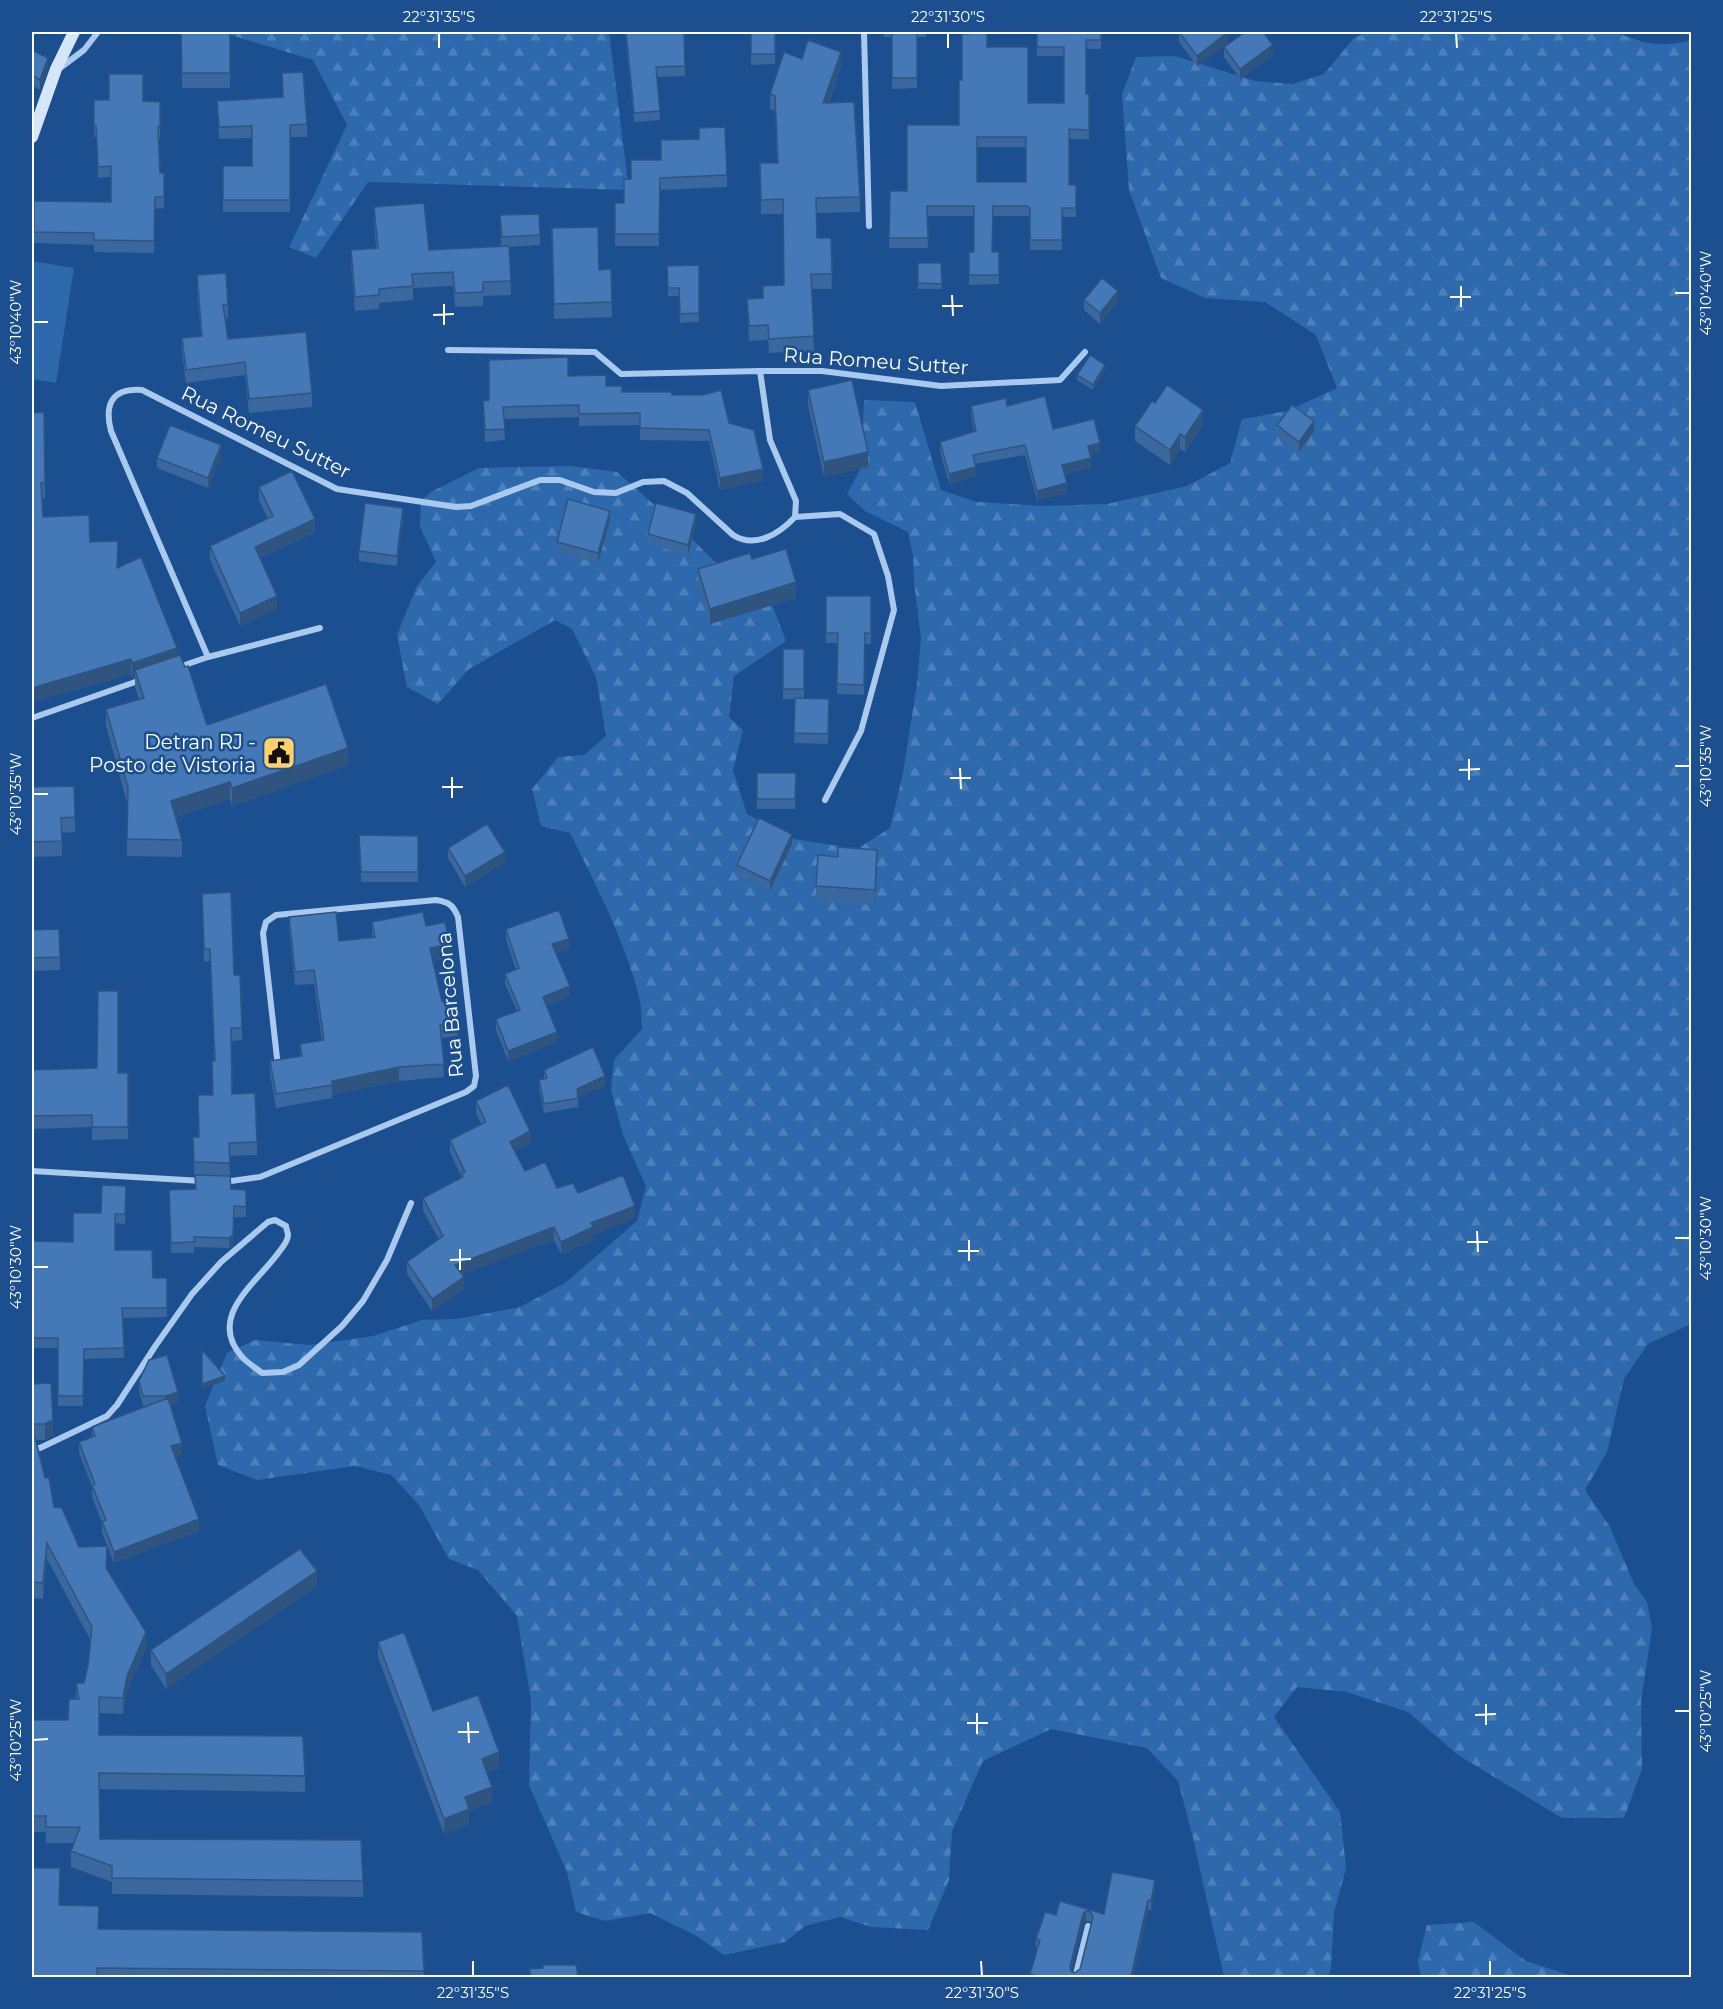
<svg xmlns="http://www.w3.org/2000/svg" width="1723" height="2009" viewBox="0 0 1723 2009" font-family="Montserrat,sans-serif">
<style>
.forest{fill:url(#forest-firs)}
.pitch{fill:#2e69ad}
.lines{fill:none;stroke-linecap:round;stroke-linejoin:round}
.street{stroke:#a9c9ee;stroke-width:6}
.secondary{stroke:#d6e6fa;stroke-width:12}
.wall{fill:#3a679d;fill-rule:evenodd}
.shaded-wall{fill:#305480}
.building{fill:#4478b7;stroke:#305480;stroke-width:1.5;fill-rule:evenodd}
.ticks{fill:none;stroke:#fff;stroke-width:2}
.labels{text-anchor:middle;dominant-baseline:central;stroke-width:5;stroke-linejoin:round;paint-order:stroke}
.street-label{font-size:20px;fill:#fff;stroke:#1b4f8f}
.poi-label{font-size:20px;fill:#fff;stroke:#1b4f8f;text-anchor:end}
.neatline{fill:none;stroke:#fff;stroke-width:2}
.ticks-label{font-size:15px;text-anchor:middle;fill:#fff}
</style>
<defs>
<pattern id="forest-firs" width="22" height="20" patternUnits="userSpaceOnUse" patternTransform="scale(1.5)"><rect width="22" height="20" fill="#2e69ad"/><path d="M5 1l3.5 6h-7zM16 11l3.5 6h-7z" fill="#4d80b9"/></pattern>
</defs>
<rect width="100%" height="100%" fill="#1b4f8f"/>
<path class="forest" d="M221 32H609L629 190 368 182 316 258 289 247 347 125 313 60Z
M1368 32H1615C1643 43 1661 49 1691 40V1324L1648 1344 1624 1379 1607 1452 1585 1490 1610 1527 1634 1584 1647 1602 1652 1628 1641 1701 1642 1769 1624 1818H1562L1458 1755 1408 1712 1347 1692 1297 1687 1274 1717 1340 1812 1346 1868 1334 1913 1331 1969 1328 1977H1224L1193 1838 1178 1781 1147 1748 1051 1729 983 1761 952 1831 949 1880 928 1930 871 1927 840 1917 805 1926 785 1942 724 1955 695 1935 650 1913 605 1921 576 1912 567 1872 529 1785 531 1700 517 1616 478 1570 449 1559 419 1505 391 1475 355 1466 257 1480 218 1465 205 1406 227 1353 255 1340 310 1345 373 1336 422 1320 457 1319 520 1307 565 1283 637 1221 646 1186 623 1135 611 1090 614 1060 642 1029C641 1019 642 1007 639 997 626 943 595 883 570 833L541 826 532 789 558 757 584 755 606 736 596 677 572 629 555 620 469 669 438 704 407 687 397 635 417 586 436 562 420 526 421 500 433 491 479 468 571 466 617 472 684 531 742 589 773 607 786 641 734 676 729 717 743 730 733 770 747 814 794 839 857 849 890 828 903 773 917 684 921 638 914 583 913 556 908 532 865 511 847 494 861 468 864 400 915 402 941 490 977 502 1043 506 1107 504 1187 486 1230 463 1242 419 1287 411 1337 388 1316 335 1265 302 1205 298 1161 278 1129 190 1122 94 1136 57 1175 56 1255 81 1292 84 1324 74 1354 38Z
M1474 1922 1526 1961 1575 1977H1421L1418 1961 1427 1925Z"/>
<path class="pitch" d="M32 261 74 268 56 383 32 379Z"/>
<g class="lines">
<path class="street" d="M864 32 869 226
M60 68 84 50 98 32
M760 371H822L941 386 1060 380 1085 352
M795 517 840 514 874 534 888 576 894 610 861 731 825 800
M208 657 111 431C104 404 112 388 142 390L337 489 456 507 471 506 540 480H560L594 492 616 493 643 482 664 481 687 493 733 535C755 549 779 534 795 517L796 501 770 440 760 371 621 374 595 352 448 350
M176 668 208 657 320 628
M32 718 141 680
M32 1171 202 1181
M224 1182 260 1177 466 1092 474 1086 476 1076 458 917C453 905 449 902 436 900L276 915 266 922 263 933 278 1067
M32 1448H40L107 1416 117 1405 156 1345 192 1294 221 1262 268 1222 275 1220 286 1226C286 1229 288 1232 288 1235 288 1241 283 1247 279 1252 257 1283 205 1317 243 1358 249 1364 256 1368 262 1373L283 1372 299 1365 342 1326 363 1301 387 1260 411 1203
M1075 1978 1088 1926"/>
<path class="secondary" d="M32 137 56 69 74 32"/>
</g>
<path class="wall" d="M181 32 230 73V88H182Z
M625 32H684L685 76 657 77 660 120 634 122Z
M751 32H776L775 64 751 65Z
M884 32H926V37H917V88L892 89V37H884Z
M1037 32H1101V49H1086V94H1089V139H1069V185H1076V217H1062V250H1030V217L1027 216H993L992 252H999V284L969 285V252H974V216H927L928 248H889L890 191H907L959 125 962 80 969 34 987 47 1028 103H1064V56H1037ZM977 147H1026V182H977Z
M1179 32 1228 43 1197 66 1179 42Z
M1224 47 1273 55 1240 79 1224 57Z
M32 50 48 68 40 90 32 85Z
M802 59 841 67 829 103 860 197V212L817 213V238H831L832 289H812L814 351 769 353 768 340 749 341 747 299 763 298 784 285 783 214H761L760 163H777L775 111 770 109V94Z
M94 100 160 102V139H158L160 173H164V208L155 209 154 253 94 252V245L34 243V201L111 202V177L98 178 96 137H94Z
M217 101 307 124V137H290V212H223V166H252V138L219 139Z
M661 140 727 175V187L660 190 659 246H615V203H624L631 179 661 160Z
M374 207 429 250 501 246 500 215 540 235V245L510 247 511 295 483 296V306L455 307 453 286 413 288V300L379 303V309L355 311 351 264V250L376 248 374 221Z
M552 243 599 270 611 269 612 317 554 319Z
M918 263H941L942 289H918Z
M699 265V322L680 323 679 296H668L667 266Z
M197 275 228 305V318L225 319 228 339 312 393V407L249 413 245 375 186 383 182 352V338L201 336 197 289Z
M1084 300 1118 301 1100 324 1084 310Z
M1105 370 1093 390 1077 380V375Z
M568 376 606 386 622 392 672 395 729 423 763 480 720 490 709 441 640 440V425L579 426V417L504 419 505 440 485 442 483 401 489 400Z
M808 390 868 467 824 477 808 405Z
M1155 403 1203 425 1185 452 1180 449 1170 465 1135 441V426Z
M971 406H1007L1100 452 1090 455 1091 468 1064 474 1067 493 1037 500 1025 455 975 464 976 476 949 484 940 451V442L974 432 971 415Z
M44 412 45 498H42L43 517 90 542 118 567 177 656 207 725 348 765 232 806 230 799 175 817 182 840V857L127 856V803L106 726V709L139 699 135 688V677L132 678 131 674 32 702V413Z
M1277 425 1314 431 1299 452 1277 435Z
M221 456 208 488 157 468V458Z
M259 487 315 532 260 558 277 609 240 626 210 560V546L268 519 259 500Z
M403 518 397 566 359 561V551Z
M610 521 598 563 557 552V542Z
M696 524 688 555 648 544V534Z
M698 569 796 598 710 624 698 584Z
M826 596H871V644H865L864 695 837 694 838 643H826Z
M783 649H804V698L829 699 828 744 794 743 795 699H783Z
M757 773H796L795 809H757Z
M32 787 75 817V832L62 833V856L32 857Z
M359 835 418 836V882H361Z
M792 844 770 891 737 875V865Z
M448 848 505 862 465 887 448 858Z
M838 857 877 866 875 905 816 901V886Z
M202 894 234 975 242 1028V1040L231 1041 232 1094 257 1142V1155L229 1156 230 1176 194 1175 193 1137H199L212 1095 214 1061 210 961 204 962Z
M289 917 339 941 372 937V922L426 926 450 957 433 961 442 1002 457 1023V1036L441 1038 444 1077 399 1081 332 1095V1098L276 1108 270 1074V1061L300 1056V1044L322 1041 314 984 295 985 289 930Z
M506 929 569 949 556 953 570 996 547 1006 557 1042 508 1061 496 1030V1019L517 1011 505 984V974L516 970 506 939Z
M32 930 60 957V970L33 971V1024H32Z
M32 1070 128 1073V1139L92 1140V1127L32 1129Z
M544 1070 605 1086 578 1097V1107L544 1113 539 1089V1080L544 1079Z
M476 1101 530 1144 515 1151 525 1171 557 1188 578 1193 635 1218 593 1235V1240L561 1254 554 1240 462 1274 464 1289 432 1311 407 1274V1262L439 1240 423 1210V1198L462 1178 450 1152V1140L481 1124 476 1113Z
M195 1175 231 1189 246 1190V1217H234L233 1245 229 1248 194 1247V1253H171L169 1200 195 1189Z
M126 1186 125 1224 115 1223V1250L153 1278H167V1317L123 1318 124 1358 84 1359 83 1406H58V1348H32V1241L73 1242 101 1213Z
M139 1381 178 1402 170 1405 182 1454 175 1457 199 1531 114 1563 102 1533V1523L92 1497V1487L79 1453V1442L92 1437V1427L148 1406H143L139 1391Z
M32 1384 53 1436 45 1440H36L45 1478 54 1507 79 1547 107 1569 146 1648 127 1692 123 1714 99 1713V1735L305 1776V1792L99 1789 100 1839 363 1881V1897L112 1894V1882L71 1867V1851L74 1843H46V1832H32V1720H68L76 1699V1683H84L88 1666 91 1641 47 1559 43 1599 32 1598Z
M317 1586 166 1689 151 1665V1650Z
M378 1642 433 1711 499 1768 487 1772 492 1802 469 1811V1824L444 1834 378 1657Z
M32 1868 60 1905 98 1929 422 1932 424 1977H32Z
M1155 1890 1151 1910H1148L1133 1977H1030V1974L1038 1949H1036V1939L1056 1915 1060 1901 1104 1914ZM1086 1921H1090L1091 1924 1080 1969 1074 1973 1071 1972 1083 1924Z"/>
<path class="shaded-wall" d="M1228 32V43L1197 66V56Z
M1273 45V55L1240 79V69Z
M841 52V67L823 118V103Z
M48 58V68L40 90V80Z
M1118 291V301L1100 324V313Z
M1105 365V370L1093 390V385Z
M1203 410V425L1185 452V437Z
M1314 421V431L1299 452V442Z
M1180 434V449L1170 465V450Z
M1100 443V452L1088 456V446Z
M221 445V456L208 488V478Z
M868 452V467L824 477V462Z
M1091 458V468L1062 475V465Z
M976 467V476L949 484V474Z
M763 469V480L720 490V478Z
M1067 483V493L1037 500V491Z
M403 508V518L397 566V556Z
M610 511V521L598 563V553Z
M696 514V524L688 555V545Z
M315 519V532L255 560V547Z
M796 582V598L710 624V609Z
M277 596V609L240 626V613Z
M177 648V662L135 670V677L132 678V663Z
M131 659V674L32 702V688Z
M348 748V765L232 806V788Z
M230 782V799L171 818V801Z
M792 834V844L770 891V881Z
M877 850V866L875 905V890Z
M505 852V862L465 887V876Z
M569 939V949L552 954V944Z
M450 944V957L430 961V948Z
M570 986V996L543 1008V997Z
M557 1032V1042L508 1061V1051Z
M399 1067V1081L332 1095V1081Z
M605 1076V1086L577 1098V1089Z
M530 1131V1144L510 1154V1142Z
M234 1206 233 1245 229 1248V1238Z
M635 1206V1218L593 1235V1240L561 1254V1242L591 1223Z
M554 1227V1240L455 1277V1265Z
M464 1277V1289L432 1311V1299Z
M225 1376V1381L202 1389V1384Z
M178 1392V1402L166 1406V1396Z
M53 1420V1436L45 1440V1424Z
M182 1443V1454L171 1458V1446Z
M199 1519V1531L114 1563V1552Z
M47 1543V1559L43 1599V1583Z
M317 1571V1586L166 1689V1674Z
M146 1632V1648L127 1692 123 1714V1698L127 1676Z
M499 1752V1768L482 1774V1759Z
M492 1787V1802L469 1811V1824L444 1834V1819L465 1797Z
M1155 1880V1890L1151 1910V1901Z
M1148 1900V1910L1133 1977H1131Z
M1086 1911V1921L1083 1924 1070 1977V1967L1083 1914Z"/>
<path class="building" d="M181 32H230V73H182Z
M626 32H684L685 66 656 67 660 111 634 113Z
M751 32H775V54H751Z
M892 32H917V78H892Z
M969 32H987V47H1028V103H1064V47H1037V32H1101V40H1086V94H1089V130L1069 129V185H1076V208H1062V240H1030V208L1027 206H993L992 252H999V275H969V252H974V206H927L928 238H889L890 191H907V125H959V80H962V34H969ZM977 137H1026V182H977Z
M1179 32H1228L1197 56Z
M1245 32H1263L1273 45 1240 69 1224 47Z
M808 40 841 52 823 103 854 102 860 197 816 198 817 238H831L832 274H811L814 336 769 339 768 325 749 326 747 299 763 298V286L784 285 783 199 761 200 760 163H778L775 96 770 94 784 52 802 59Z
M32 50 48 58 40 80 32 75Z
M303 72 307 124 290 125V200H223V166H252V126L219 127 217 101 283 97 282 73Z
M109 74H143V101L160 102V127H158L160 173H164V197H155L154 241 94 240V233L34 232V201L111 202V166L98 167 96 126H94V100H109Z
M725 127 727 175 660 178 659 234H615V203H624V179H631V160H661V140L699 139V128Z
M424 203 429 250 509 246 511 281 483 282V292L455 293 453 272 412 274 413 286 379 289V295L355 297 351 250 378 248 374 207Z
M539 214 540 235 502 237 500 215Z
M598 227 599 270 611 269 612 302 554 304 552 228Z
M918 263H941L942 284 918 283Z
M699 265V313L680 314 679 288H668L667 266Z
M226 273 228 305H223L228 339 306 332 312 393 249 399 245 362 186 370 182 338 202 336 197 275Z
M1102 278 1118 291 1100 313 1084 300Z
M1090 355 1105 365 1093 385 1077 375Z
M568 357V376L606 375V386H622V392H672V395H703L721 390 729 423 754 430 763 469 720 478 709 430 640 428V413L579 414V405L503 407 505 429 485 430 483 401 489 400V360Z
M852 380 868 452 824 462 808 390Z
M1167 385 1203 410 1185 437 1180 434 1170 450 1135 426 1152 401 1155 403Z
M1045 396 1053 429 1094 419 1100 443 1088 446 1091 458 1062 465 1067 483 1037 491 1025 445 973 455 976 467 949 474 940 442 976 431 971 406 1006 398 1007 406Z
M1292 405 1314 421 1299 442 1277 425Z
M44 412 45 483H41L43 517 89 515 90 542 118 541 117 568 141 557 177 648 132 663 131 659 32 688V413Z
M170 425 221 445 208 478 157 458Z
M292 471 315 519 255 547 277 596 240 613 210 546 273 516 259 487Z
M568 499 610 511 598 553 557 542Z
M365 503 403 508 397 556 359 551Z
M656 503 696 514 688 545 648 534Z
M786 549 796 582 710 609 698 569 750 553 752 559Z
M826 596H871V633H865L864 685 837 684 838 633H826Z
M783 649H804V689H783Z
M180 655 185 667 188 666 207 725 326 684 348 748 232 788 230 782 171 801 182 840 127 839 128 787 106 709 144 698 135 670Z
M795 698 829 699 828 734 794 733Z
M757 773H796L795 799H757Z
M74 786 75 817 61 818 62 841 32 842V787Z
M759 818 792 834 770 881 737 865Z
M487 824 505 852 465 876 448 848Z
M359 835 418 836V872H361Z
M838 847 877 850 875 890 816 886 818 855 838 857Z
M231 892 234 975H240L242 1028H231L232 1094 255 1093 257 1142 229 1143 230 1163 194 1162 193 1137H199L198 1095H213L212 1061H215L210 949H204L202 894Z
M559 910 569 939 552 944 570 986 543 997 557 1032 508 1051 496 1019 520 1010 505 974 519 968 506 929Z
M336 912 339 941 375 937 372 922 423 912 426 926 445 922 450 944 430 948 442 1002 454 1000 457 1023 440 1025 444 1064 399 1067 332 1081V1085L276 1094 270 1061 302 1056 300 1044 324 1040 314 970 295 972 289 917Z
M59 929 60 957 33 958V1011H32V930Z
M98 991H118V1073H128V1127H92V1115L32 1116V1070L97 1068Z
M593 1047 605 1076 577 1089 578 1098 544 1104 539 1080 547 1078 544 1070Z
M508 1085 530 1131 510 1142 525 1171 545 1162 557 1188 573 1183 578 1193 623 1175 635 1206 591 1223 593 1227 561 1242 554 1227 455 1265 464 1277 432 1299 407 1262 443 1236 423 1198 463 1177 462 1174 465 1172 450 1140 486 1122 476 1101Z
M195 1175 230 1176 231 1189 246 1190V1207L234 1206 233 1235 229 1238 194 1237V1242L171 1243 169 1190 196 1189Z
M102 1185 126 1186 125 1214H115V1250H152L153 1278H167V1308H122L124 1348 84 1349 83 1396H58V1338H32V1241L73 1242V1213H101Z
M202 1350 225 1376 202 1384Z
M167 1355 178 1392 166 1396H143L139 1381 149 1360Z
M51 1383 53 1420 45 1424H32L33 1427H32V1384Z
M168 1398 182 1443 171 1446 199 1519 114 1552 102 1521 106 1520 92 1485 95 1484 79 1442 95 1436 92 1427Z
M32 1437H35L45 1478H49L54 1507 62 1508 79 1547 107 1546 106 1568 146 1632 127 1676 123 1698 99 1697V1735L303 1736 305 1776 99 1773 100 1839 361 1840 363 1881 112 1878V1866L71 1851 80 1827H46V1816H32V1720H68L69 1699H79L76 1683H84L88 1666 92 1627 47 1543 43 1583 32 1582Z
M300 1549 317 1571 166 1674 151 1650Z
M404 1632 433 1711 478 1695 499 1752 482 1759 492 1787 465 1797 469 1809 444 1819 378 1642Z
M32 1868H60L59 1905 99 1906 98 1929 422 1932 424 1971 97 1968V1977L32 1976Z
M1112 1872 1155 1880 1151 1901 1148 1900 1131 1977H1040L1030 1974 1040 1940 1036 1939 1045 1912 1056 1915 1060 1901 1104 1914ZM1086 1911H1090L1093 1917 1080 1969 1074 1973 1071 1971 1070 1967 1083 1914Z
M543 1965H576L578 1977H531L529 1969 543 1968Z"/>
<path class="ticks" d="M439 33V48M948 33V48M1456 33 1457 48M1461 286V307M1675 293H1690M952 295 953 316M1450 297H1471M444 304V325M942 306H963M433 315 454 314M33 322H48M1469 759V780M1675 766H1690M960 768 961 789M1459 770 1480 769M452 777V798M950 778H971M442 787H463M33 794H48M1477 1231 1478 1252M1675 1238H1690M969 1240V1261M1467 1242H1488M460 1249V1270M958 1251H979M450 1260 471 1259M33 1267H48M1486 1704V1725M1675 1711H1690M977 1713V1734M1475 1715 1496 1714M468 1722 469 1743M967 1723H988M458 1732H479M33 1740 48 1739M473 1961V1976M981 1961 982 1976M1490 1961V1976"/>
<defs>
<g id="civic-square" transform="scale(1.725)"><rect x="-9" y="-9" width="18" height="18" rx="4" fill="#ffd166" stroke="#1b4f8f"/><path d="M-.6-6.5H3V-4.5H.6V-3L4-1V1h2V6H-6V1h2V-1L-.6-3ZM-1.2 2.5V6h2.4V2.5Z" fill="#111"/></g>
</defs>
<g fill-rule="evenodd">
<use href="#civic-square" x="279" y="753"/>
</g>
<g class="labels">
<g class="street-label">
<text transform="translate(876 361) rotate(4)">Rua Romeu Sutter</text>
<text transform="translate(266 432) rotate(26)">Rua Romeu Sutter</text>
<text transform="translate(450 1005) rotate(-95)">Rua Barcelona</text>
</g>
<g class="poi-label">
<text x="256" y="742">Detran RJ -<tspan x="256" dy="23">Posto de Vistoria</tspan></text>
</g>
</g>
<rect width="1723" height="2009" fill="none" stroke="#1b4f8f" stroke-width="66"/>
<rect x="33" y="33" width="1657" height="1943" class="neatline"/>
<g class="ticks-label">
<text x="439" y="22">22°31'35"S</text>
<text x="948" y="22">22°31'30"S</text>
<text x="1456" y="22">22°31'25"S</text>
<text transform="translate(1706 293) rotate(-90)" y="5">43°10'40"W</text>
<text transform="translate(16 322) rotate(-90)" y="5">43°10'40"W</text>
<text transform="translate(1706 766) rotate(-90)" y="5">43°10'35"W</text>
<text transform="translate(16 794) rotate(-90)" y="5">43°10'35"W</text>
<text transform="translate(1706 1238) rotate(-90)" y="5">43°10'30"W</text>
<text transform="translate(16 1267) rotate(-90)" y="5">43°10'30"W</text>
<text transform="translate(1706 1711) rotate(-90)" y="5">43°10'25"W</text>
<text transform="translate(16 1740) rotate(-90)" y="5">43°10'25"W</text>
<text x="473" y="1998">22°31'35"S</text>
<text x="982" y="1998">22°31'30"S</text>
<text x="1490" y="1998">22°31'25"S</text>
</g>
</svg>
